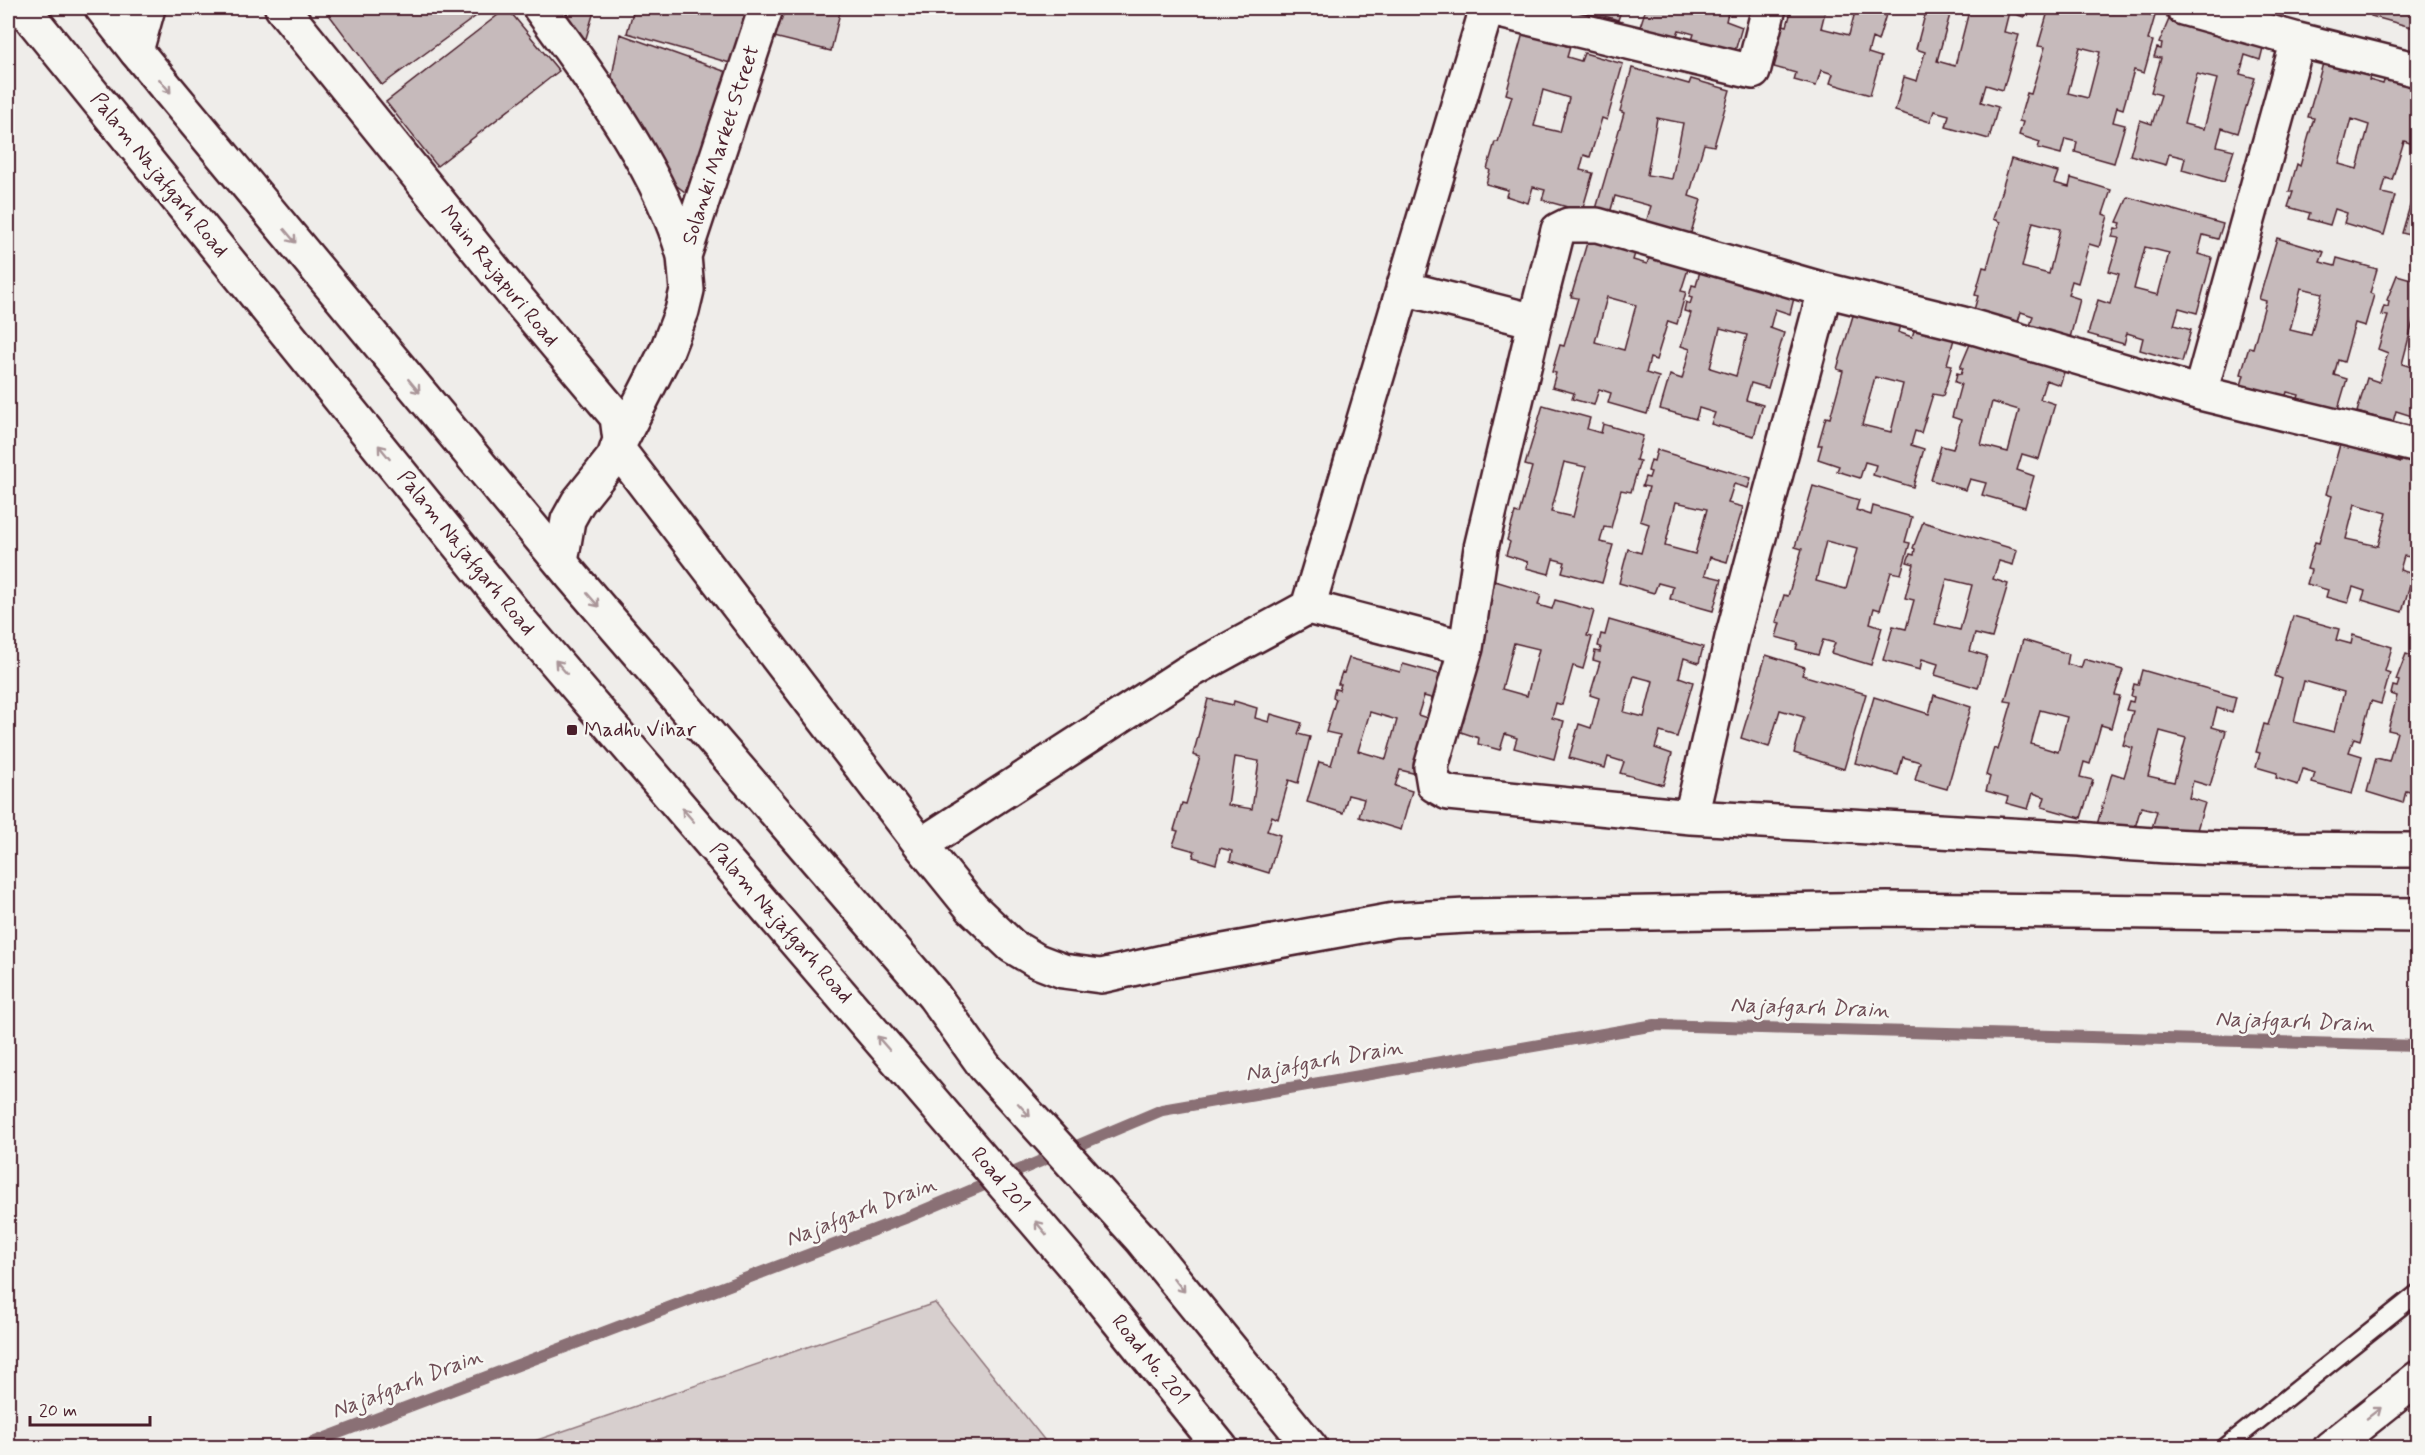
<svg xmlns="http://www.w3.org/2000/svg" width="2425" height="1455" viewBox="0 0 2425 1455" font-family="Mynerve,sans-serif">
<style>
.green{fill:#d7cfce;stroke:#90777c;stroke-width:1.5}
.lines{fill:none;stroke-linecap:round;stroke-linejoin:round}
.stream{stroke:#8a6f74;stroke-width:12}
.building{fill:#c6babb;stroke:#4a1f2b;stroke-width:1.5;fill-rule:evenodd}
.service-casing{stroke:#4a1f2b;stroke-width:21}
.minor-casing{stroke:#4a1f2b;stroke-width:38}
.secondary-casing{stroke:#4a1f2b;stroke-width:38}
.service{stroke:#f6f6f2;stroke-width:16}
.minor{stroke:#f6f6f2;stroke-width:33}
.secondary{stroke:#f6f6f2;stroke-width:33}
.oneway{stroke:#a99598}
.poi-dot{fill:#4a1f2b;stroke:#f6f6f2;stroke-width:2}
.labels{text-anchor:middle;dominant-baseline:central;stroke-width:5;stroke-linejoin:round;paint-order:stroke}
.street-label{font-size:21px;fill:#4a1f2b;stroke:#f6f6f2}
.poi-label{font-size:21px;fill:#4a1f2b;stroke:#f6f6f2;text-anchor:start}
.water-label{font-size:22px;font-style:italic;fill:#6f4e56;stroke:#f6f6f2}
</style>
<rect width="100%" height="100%" fill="#efedea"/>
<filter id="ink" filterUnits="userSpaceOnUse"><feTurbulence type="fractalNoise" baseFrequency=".0167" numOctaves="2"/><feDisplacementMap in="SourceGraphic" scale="12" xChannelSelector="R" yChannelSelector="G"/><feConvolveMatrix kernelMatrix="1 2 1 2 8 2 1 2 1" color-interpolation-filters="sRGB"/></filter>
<g filter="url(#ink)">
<path class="green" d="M935 1303 1050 1447H517Z"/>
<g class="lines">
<path class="stream" d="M299 1448 908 1217 1162 1110 1655 1025 2418 1046"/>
</g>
<path class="building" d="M324 8H487L382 85Z
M507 8 559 71 437 166 386 102Z
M553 8H595L581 55Z
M634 8H753L737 65 627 33Z
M780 8H841L831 51 774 37Z
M1579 8H1622L1618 20Z
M1646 8H1729L1726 21 1742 27 1733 58 1690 46 1694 34 1679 30 1675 41 1639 30Z
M1792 8H1826L1821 28 1849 35 1856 8H1888L1878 41 1872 38 1868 53 1881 57 1870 95 1830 83 1833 74 1821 70 1816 86 1794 80 1796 73 1774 67 1778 53 1775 52 1783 25 1787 26Z
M1920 8H2027L2024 17 2009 12 2004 32 2019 35 2003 90 1986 85 1981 102 1998 107 1989 139 1946 127 1949 115 1934 111 1930 122 1895 111 1904 77 1917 81 1925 52 1916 49 1925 15 1918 14ZM1951 11 1968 15 1955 66 1937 61Z
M2049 8H2099L2114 13 2115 8H2127L2155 16 2148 40 2153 41 2144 73 2134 70 2123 109 2117 107 2113 122 2125 125 2114 163 2075 152 2077 142 2065 139 2061 154 2038 148 2040 142 2019 135 2023 122 2019 121 2027 93 2031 94 2045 47 2038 46ZM2080 47 2100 52 2088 98 2068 93Z
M2373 8H2418V29L2371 16Z
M2170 17 2264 44 2260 60 2245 55 2240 74 2255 78 2238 133 2222 128 2217 146 2234 150 2224 182 2182 170 2185 158 2169 154 2166 165 2130 155 2140 120 2152 124 2161 95 2151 92 2161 58 2154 57 2157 48 2161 49 2162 44 2159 43ZM2197 74 2217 79 2204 129 2184 124Z
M1523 33 1570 47 1567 57 1581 61 1584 53 1623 64 1607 120 1602 118 1590 157 1584 155 1580 170 1593 173 1582 211 1542 200 1545 190 1533 187 1528 203 1506 196 1508 190 1486 184 1490 170 1487 169 1495 142H1498L1512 96 1506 94ZM1543 90 1569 98 1560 132 1534 126Z
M620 34 735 75 685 192 677 186 609 92Z
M2325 56 2372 69 2369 80 2383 84 2386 75 2418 84V130L2413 144 2404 141 2392 180 2386 178 2382 193 2395 196 2384 235 2344 223 2347 213 2335 209 2330 225 2308 219 2310 213 2288 207 2293 192H2289L2297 164 2300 166 2314 118 2308 117ZM2351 119 2369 125 2357 169 2339 164Z
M1632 68 1689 84 1691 79 1730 90 1714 146 1704 144 1689 196 1701 200 1689 239 1645 226 1651 206 1615 196 1610 213 1596 209 1624 113 1620 111ZM1657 118 1683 123 1672 179 1647 175Z
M2011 159 2058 172 2054 183 2069 187 2071 178 2111 190 2103 214 2108 216 2099 247 2089 244 2078 283 2072 281 2068 295 2080 299 2070 338 2030 326 2033 316 2021 312 2016 328 1994 322 1996 316 1974 310 1978 296 1975 295 1983 267 1987 268 2000 222 1993 219ZM2033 222 2060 229 2049 274 2022 267Z
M2128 197 2223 224 2218 239 2203 235 2198 254 2212 258 2197 313 2179 308 2174 325 2191 330 2182 362 2140 350 2143 338 2127 333 2124 344 2088 334 2098 300 2110 304 2119 274 2109 271 2119 238 2112 237 2115 228 2119 229 2121 223 2117 222ZM2145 247 2169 253 2158 295 2134 289Z
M2412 199 2418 201V237L2402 233Z
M1589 236 1636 250 1633 260 1647 264 1650 255 1689 266 1681 291 1686 292 1677 324 1668 321 1656 360 1650 358 1646 373 1659 377 1647 414 1608 403 1611 393 1599 389 1594 405 1572 399 1574 393 1552 387 1556 373 1552 372 1560 345 1564 346 1578 298 1571 297ZM1607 297 1636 305 1624 350 1595 342Z
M2277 238 2324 252 2320 262 2335 266 2337 258 2377 269 2370 293 2374 295 2365 326 2355 323 2344 362 2338 360 2334 375 2347 379 2336 416 2296 405 2299 395 2287 392 2282 408 2240 389 2244 375 2241 374 2249 347 2253 348 2266 301 2259 299ZM2301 288 2322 293 2311 335 2290 330Z
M1700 271 1794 298 1790 314 1775 309 1770 328 1784 333 1768 388 1751 383 1746 400 1763 405 1754 436 1711 424 1715 413 1699 408 1696 419 1660 409 1670 375 1682 379 1690 349 1681 346 1691 313 1684 311 1686 302 1690 304 1692 298 1689 297 1692 285 1696 286ZM1720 328 1747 335 1736 376 1710 368Z
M2397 275 2418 281V319L2414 318 2402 364 2418 369V430L2409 427 2412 416 2396 411 2393 422 2357 412 2367 378 2379 382 2388 353 2378 349 2388 316 2381 315 2384 306 2388 307 2389 301 2387 300Z
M1855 309 1901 322 1898 332 1912 337 1915 328 1954 339 1947 364 1952 365 1943 396 1933 394 1921 433 1915 431 1911 445 1924 449 1913 487 1873 475 1876 465 1865 462 1860 478 1837 471 1839 466 1818 459 1822 445H1818L1826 417 1830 418 1843 371 1837 369ZM1875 377 1903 384 1891 432 1862 425Z
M1971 342 2065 369 2060 385 2046 380 2040 399 2055 404 2039 459 2022 454 2017 470 2034 476 2025 507 1982 495 1986 483 1970 479 1966 490 1931 480 1941 446 1953 449 1961 420 1952 417 1961 384 1955 382 1957 373 1961 374 1963 368H1960ZM1992 402 2019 410 2008 452 1981 445Z
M1543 405 1590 418 1587 429 1601 433 1603 424 1643 436 1636 460 1640 461 1631 492 1621 490 1611 528 1604 527 1600 542 1613 545 1602 583 1562 572 1565 562 1553 559 1549 574 1526 568 1528 562 1506 555 1510 542 1507 540 1515 513 1519 514 1532 467 1525 465ZM1564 462 1586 467 1573 517 1551 512Z
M2343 434 2390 447 2387 458 2401 462 2404 453 2418 457V534L2411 557 2404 556 2400 570 2413 574 2402 612 2362 600 2365 591 2353 587 2348 603 2326 597 2328 590 2307 584 2311 570 2307 569 2315 542 2319 543 2332 496 2326 494ZM2355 504 2387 513 2378 546 2346 539Z
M1657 450 1751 478 1748 488 1734 484 1728 503 1743 507 1727 562 1710 557 1705 575 1722 579 1713 611 1670 599 1673 587 1658 583 1654 593 1619 583 1628 549 1641 553 1649 524 1640 521 1649 487 1642 486 1645 477 1649 478 1651 472 1648 471 1651 460 1654 461ZM1676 502 1707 509 1695 554 1665 546Z
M1813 486 1859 500 1856 510 1871 515 1873 506 1912 517 1905 542 1910 543 1901 574 1891 572 1880 610 1874 608 1870 623 1882 627 1871 665 1831 653 1835 643 1823 640 1818 655 1796 649 1798 643 1776 637 1780 623 1776 622 1784 595 1788 596 1802 549 1795 547ZM1826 541 1857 549 1846 589 1816 581Z
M1923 522 2017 550 2013 565 1999 561 1993 579 2008 584 1992 638 1975 634 1970 651 1987 656 1978 688 1935 675 1938 664 1922 659 1920 670 1883 660 1893 626 1906 629 1914 600 1905 598 1914 564 1907 562 1910 554 1914 555 1915 549 1913 548ZM1947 579 1972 585 1960 630 1935 624Z
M1495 581 1541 595 1538 605 1552 609 1555 600 1594 611 1587 636 1592 637 1583 669 1573 666 1562 705 1556 703 1552 718 1564 721 1554 759 1514 748 1517 738 1505 734 1500 750 1478 744 1479 738 1458 731 1484 643 1477 642ZM1514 643 1539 649 1527 696 1502 689Z
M2293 616 2339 629 2336 640 2351 644 2353 635 2392 647 2385 671 2390 673 2381 704 2371 701 2360 740 2354 738 2349 752 2362 756 2352 794 2312 783 2315 773 2303 769 2298 785 2276 778 2277 773 2256 767 2260 753 2256 752 2264 724 2268 725 2282 679 2275 676ZM2304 681 2344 692 2334 732 2294 722Z
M1609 620 1703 647 1699 663 1684 658 1679 677 1693 682 1677 737 1660 732 1655 748 1672 754 1663 785 1620 773 1624 762 1608 757 1605 768 1569 758 1579 724 1591 728 1599 698 1590 695 1600 662 1593 660 1595 651 1600 652 1601 647 1598 646 1601 634 1605 635ZM1634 676 1653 681 1644 717 1624 712Z
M2023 640 2069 654 2067 664 2081 668 2084 659 2123 670 2115 695 2120 696 2111 728 2101 725 2090 764 2084 762 2080 777 2093 780 2081 818 2042 807 2045 797 2033 793 2028 809 2006 803 2008 797 1986 791 1990 777 1986 775 1994 748 1998 750 2012 702 2005 701ZM2040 710 2067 717 2058 752 2031 744Z
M2406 654 2418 658V736L2415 746 2418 747V794L2406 791 2403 803 2367 792 2376 758 2389 761 2397 732 2388 730 2397 696 2391 694 2393 686 2397 687 2399 681 2396 680Z
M1766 655 1805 667 1802 675 1866 694 1844 769 1794 753 1804 717 1780 710 1769 747 1741 738Z
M1349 658 1400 672 1403 664 1446 676 1438 700 1424 696 1418 715 1433 720 1417 774 1400 770 1395 786 1412 791 1401 830 1359 817 1364 799 1348 795 1343 813 1307 802 1319 762 1331 765 1340 735 1326 732 1336 699 1333 697 1335 689 1339 690 1341 684H1338L1342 672 1344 673ZM1370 712 1397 720 1386 759 1358 751Z
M2142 670 2236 697 2232 713 2217 708 2212 727 2226 731 2210 786 2193 781 2189 798 2205 803 2194 840 2152 828 2157 811 2141 807 2132 838 2096 828 2112 773 2124 777 2133 748 2123 745 2133 711 2126 710 2129 701 2133 702 2134 697 2131 696 2134 684 2138 685ZM2160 731 2186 738 2174 782 2148 776Z
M1934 695 1971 707 1947 789 1915 780 1920 762 1903 757 1898 775 1855 763 1874 697 1929 714Z
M1208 699 1233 705 1234 701 1257 708 1255 718 1269 722 1271 714 1302 723 1298 734 1310 737 1298 783 1289 780 1278 819 1272 816 1267 831 1280 835 1269 873 1230 861 1232 851 1220 848 1216 864 1193 857 1195 851 1173 845 1178 831 1174 830 1182 803 1186 804 1200 757 1193 755ZM1235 757 1259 761 1252 809 1228 805Z"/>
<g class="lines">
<g class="service-casing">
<path id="service" d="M2224 1448 2418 1293"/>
</g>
<g class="minor-casing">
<path id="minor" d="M282 8 511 291 617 417 620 440 614 457 578 502 568 520 561 562
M540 8C593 81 660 169 684 256
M766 8 684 256 687 290 682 311 667 350 617 448 921 845 1185 674 1308 607 1487 8
M1487 8 1753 72 1769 8
M2183 8 2298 40 2418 70
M136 51 148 8
M1403 288 1535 321 1481 548 1466 648
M1535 321 1558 230 1568 225H1597L1825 290 1963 324 2200 393 2418 446
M2200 393 2298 40
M1308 607 1466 648 1431 767 1434 785 1448 793 1691 817 2080 839C2192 851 2305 849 2418 850
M1691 817 1732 638 1825 290
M921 845 972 908 1012 946 1037 961 1063 971 1101 976 1163 962 1394 920 1466 916 1887 909 2418 915"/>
</g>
<g class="secondary-casing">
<path id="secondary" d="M23 8 517 617 1079 1272 1221 1448
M102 8 136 51 572 576 934 996 985 1067 1142 1240 1311 1448
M2330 1448 2418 1378"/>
</g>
<use href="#service" class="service"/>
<use href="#minor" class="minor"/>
<use href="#secondary" class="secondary"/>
</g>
<defs><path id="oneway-shaft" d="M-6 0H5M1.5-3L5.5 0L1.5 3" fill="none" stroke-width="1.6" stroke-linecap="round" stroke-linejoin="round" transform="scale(1.5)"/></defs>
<g class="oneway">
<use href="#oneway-shaft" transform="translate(165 86) rotate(50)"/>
<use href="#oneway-shaft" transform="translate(290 236) rotate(50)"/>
<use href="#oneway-shaft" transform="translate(414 386) rotate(50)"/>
<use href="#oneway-shaft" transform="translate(384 452) rotate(-129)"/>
<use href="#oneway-shaft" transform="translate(593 600) rotate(49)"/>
<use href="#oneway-shaft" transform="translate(561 667) rotate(-131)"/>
<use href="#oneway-shaft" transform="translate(688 815) rotate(-131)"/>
<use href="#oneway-shaft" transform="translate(883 1043) rotate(-131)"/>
<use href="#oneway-shaft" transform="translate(1024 1110) rotate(48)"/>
<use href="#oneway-shaft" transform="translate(1041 1228) rotate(-130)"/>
<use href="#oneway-shaft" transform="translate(1179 1285) rotate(51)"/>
<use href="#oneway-shaft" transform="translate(2374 1413) rotate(-38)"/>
</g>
</g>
<rect class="poi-dot" x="566" y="724" width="12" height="12" rx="3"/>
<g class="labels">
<g class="street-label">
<text transform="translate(721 145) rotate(-72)">Solanki Market Street</text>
<text transform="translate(159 175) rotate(51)">Palam Najafgarh Road</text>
<text transform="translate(499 276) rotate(51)">Main Rajapuri Road</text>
<text transform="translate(466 553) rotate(51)">Palam Najafgarh Road</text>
<text transform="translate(781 923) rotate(49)">Palam Najafgarh Road</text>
<text transform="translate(1000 1180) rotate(50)">Road 201</text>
<text transform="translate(1150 1360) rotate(51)">Road No. 201</text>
</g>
<g class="poi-label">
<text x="584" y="730">Madhu Vihar</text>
</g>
<g class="water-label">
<text transform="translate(1810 1008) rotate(2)">Najafgarh Drain</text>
<text transform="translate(2295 1022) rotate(2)">Najafgarh Drain</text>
<text transform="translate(1324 1061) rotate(-10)">Najafgarh Drain</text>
<text transform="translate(861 1212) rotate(-21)">Najafgarh Drain</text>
<text transform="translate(407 1384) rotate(-21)">Najafgarh Drain</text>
</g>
</g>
<rect width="2425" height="1455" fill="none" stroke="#f6f6f2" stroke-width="30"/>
<rect x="15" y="15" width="2395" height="1425" fill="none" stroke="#4a1f2b" stroke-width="2" filter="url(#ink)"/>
<path d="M30 1416v9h120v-9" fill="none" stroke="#4a1f2b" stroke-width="3"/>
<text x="39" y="1416" font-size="18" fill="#4a1f2b" stroke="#f6f6f2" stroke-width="4.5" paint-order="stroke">20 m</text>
</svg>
